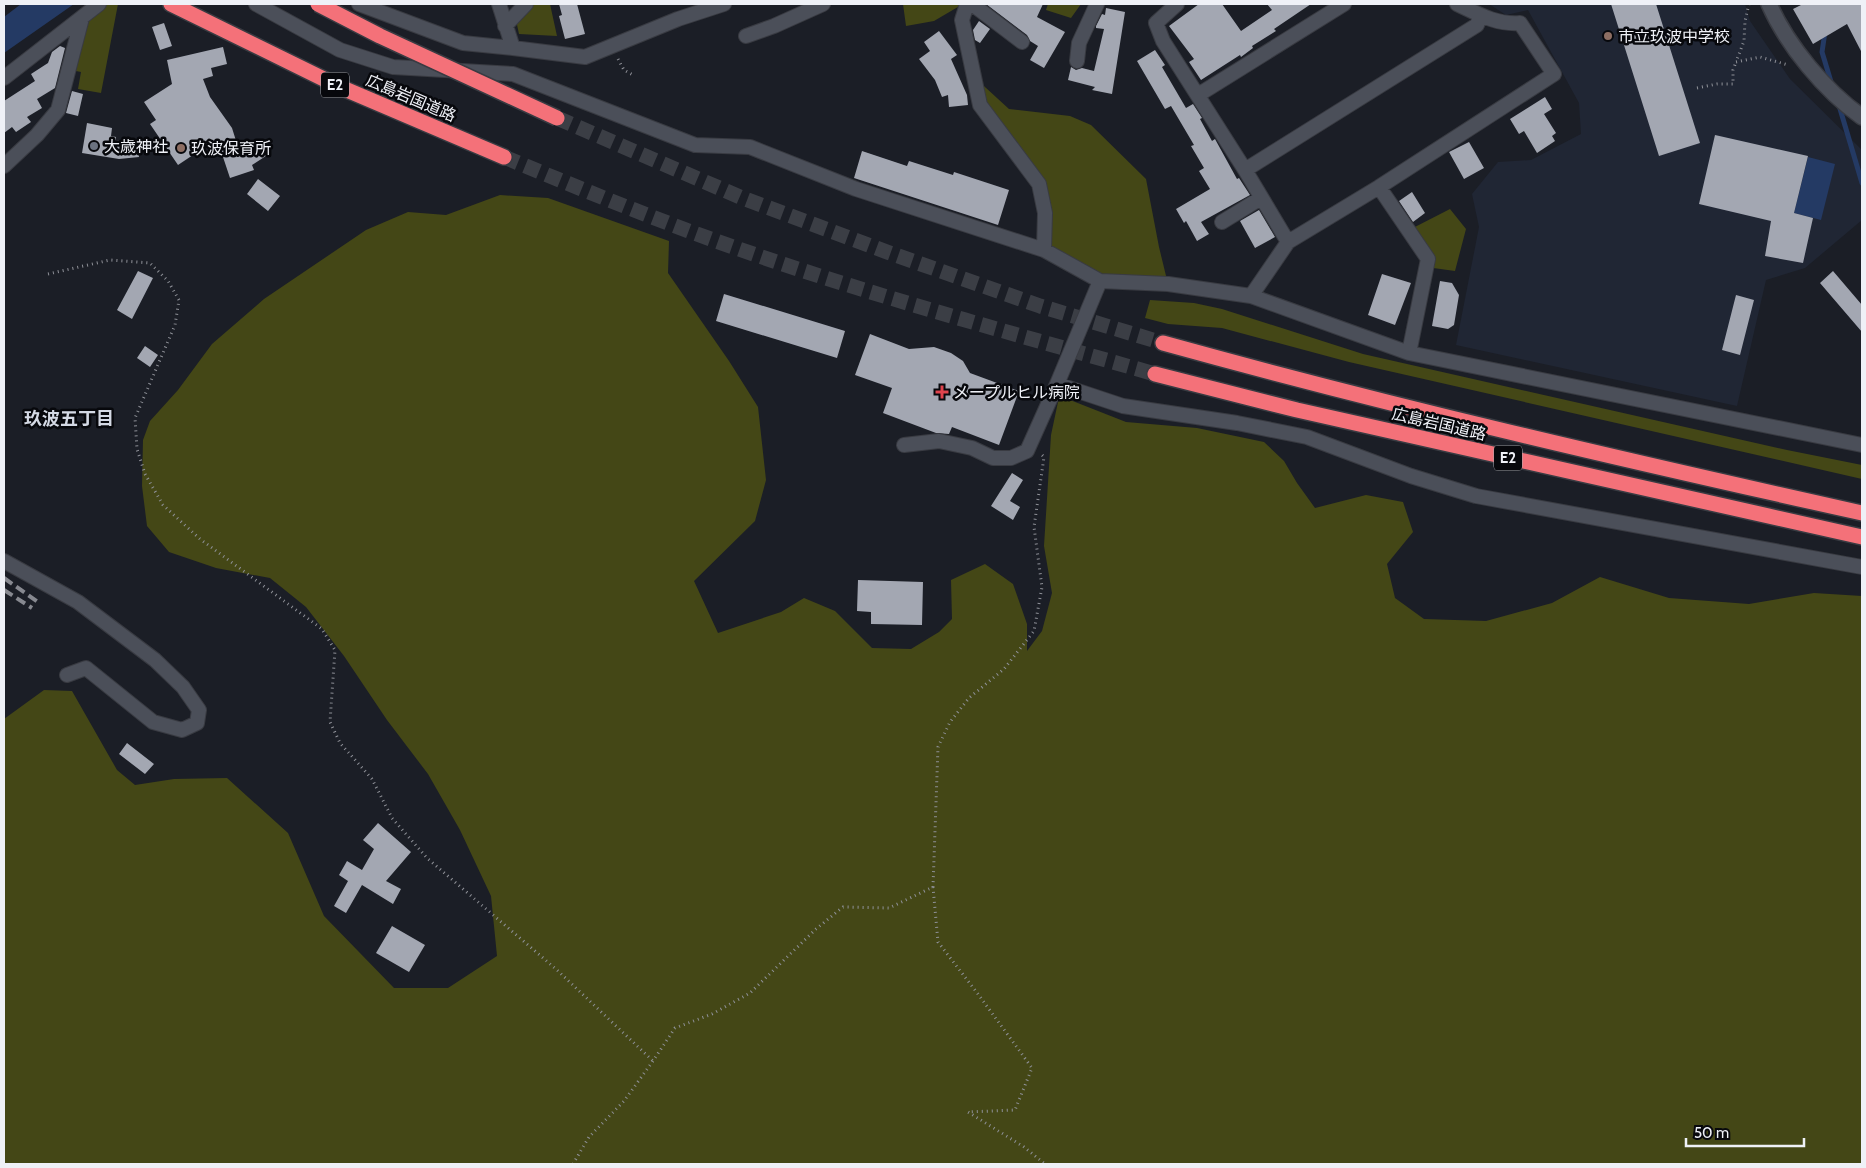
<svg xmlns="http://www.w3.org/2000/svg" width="1866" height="1168" viewBox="0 0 1866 1168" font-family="Cabin,'Noto Sans JP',sans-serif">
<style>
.built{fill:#202634}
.green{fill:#444716}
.water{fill:#243a64}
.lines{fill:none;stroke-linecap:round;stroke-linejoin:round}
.stream{stroke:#243a64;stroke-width:5}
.building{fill:#a3a7b2}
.motorway-tunnel{stroke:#3b3e45;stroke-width:15;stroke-dasharray:15 8;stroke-linecap:butt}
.minor-casing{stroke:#393b42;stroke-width:16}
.tertiary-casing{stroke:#393b42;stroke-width:18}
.motorway-casing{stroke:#393b42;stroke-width:18}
.path{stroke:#8f9198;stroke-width:3;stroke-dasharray:1 4;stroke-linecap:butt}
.minor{stroke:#4b4f59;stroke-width:14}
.tertiary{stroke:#4b4f59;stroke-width:15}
.motorway{stroke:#f47179;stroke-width:15}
.rail{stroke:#878990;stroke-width:4;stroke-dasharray:10 5;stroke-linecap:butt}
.motorway-bridge-casing{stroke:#393b42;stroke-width:18;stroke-linecap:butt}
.motorway-bridge{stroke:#f47179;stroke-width:15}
.education-dot{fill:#8d6e63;stroke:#07080c;stroke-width:2}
.worship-dot{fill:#6b7280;stroke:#07080c;stroke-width:2}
.health-dot{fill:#e0444e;stroke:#07080c;stroke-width:2}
.labels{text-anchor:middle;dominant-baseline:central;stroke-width:5;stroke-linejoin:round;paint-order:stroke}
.shield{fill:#07080c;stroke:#a9abb0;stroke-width:1}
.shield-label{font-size:15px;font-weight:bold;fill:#eff1f7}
.poi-label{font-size:16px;fill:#eff1f7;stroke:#07080c;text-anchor:start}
.street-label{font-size:16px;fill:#eff1f7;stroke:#07080c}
.neighbourhood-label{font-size:18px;font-weight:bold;fill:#d4d9e4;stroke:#07080c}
</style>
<rect width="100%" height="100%" fill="#1b1e26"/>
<path class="built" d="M1489 4H1745L1750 21 1790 79 1862 150V220L1805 268 1766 280 1737 406 1456 345 1479 227 1472 194 1498 162 1531 160 1581 134 1579 103 1528 10 1506 15Z"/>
<path class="green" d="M106 4H118L101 93 78 89 81 72 76 71 85 20Z
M528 4H550L557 36 519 34 516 20Z
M903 4H963L934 21 906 26Z
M1048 4H1081L1071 18 1046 10Z
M973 76 1009 109 1070 116 1091 125 1146 179 1159 247 1168 284 1100 281 1044 250 1039 184 980 105Z
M500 195 548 198 669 241 668 273 729 361 758 407 766 480 755 521 694 581 718 633 781 612 804 598 835 611 872 648 911 649 939 632 952 619 951 580 985 564 1013 584 1027 624V651L1042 631 1052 593 1044 546 1051 435 1058 402 1065 398 1126 422 1197 428 1264 442 1284 461 1297 483 1315 508 1366 495 1403 502 1413 532 1387 564 1395 598 1424 619 1486 621 1552 603 1600 577 1669 598 1749 604 1814 593 1862 596V1164H4V719L44 690 72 691 117 770 135 785 174 779 227 778 288 833 324 916 394 988H448L497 956 491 896 460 830 428 774 387 720 344 656 306 607 270 578 216 568 169 552 147 526 142 486 143 440 150 421 178 390 212 344 264 299 366 230 408 212 446 215Z
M1450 209 1466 229 1455 271 1426 267 1409 230Z
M1150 300 1194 303 1222 309 1363 354 1787 450 1862 465V479L1349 362 1222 328 1168 324 1145 318Z"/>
<path class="water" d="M21 4H74L4 53V17Z
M1808 157 1835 164 1821 220 1794 213Z"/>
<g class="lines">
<path class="stream" d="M1825 32 1822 52 1832 85
M1838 102 1862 183"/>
</g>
<path class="building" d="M559 4H577L585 34 565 39 559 16 562 15Z
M986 4H1043L1037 17 1065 32 1044 68 1030 60 1038 46 1030 41 1027 35Z
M1199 4H1222L1241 31 1272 10 1267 4H1311L1274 29 1276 31 1252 46 1253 48 1241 57 1240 55 1201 80 1189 62 1194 59 1169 26Z
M1611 4H1656L1700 143 1659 156Z
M1803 4H1862V53L1847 24 1813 44 1793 9Z
M1106 8 1125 12 1112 94 1092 90 1095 87 1068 80 1071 67 1076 70 1082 68 1094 71 1104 29 1096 28V26L1102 14 1105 15Z
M979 21 990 29 980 43 975 40 973 30Z
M164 23 172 46 160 50 152 27Z
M939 31 957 55 951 59 967 95 968 105 949 107 948 95 942 97 935 80 919 59 930 51 924 42Z
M60 46 65 48 55 88 37 99 42 108 27 117 31 122 16 132 12 127 4 133V101L35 81 31 74 48 63 52 52Z
M223 47 227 64 211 68 213 76 203 79 210 97 232 128 238 147 245 145 247 150 260 141 269 154 252 165 254 170 230 178 217 139 178 165 150 124 156 120 144 102 172 84 167 60Z
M1155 50 1165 65 1162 67 1186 108 1193 104 1202 118 1200 119 1212 141 1215 139 1237 179 1239 178 1250 195 1201 222 1209 234 1197 241 1186 221 1184 223 1176 209 1210 189 1199 171 1204 168 1191 146 1194 145 1171 106 1165 109 1137 61Z
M72 91 83 94 78 116 66 113Z
M1545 97 1552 109 1544 114 1556 133 1552 136 1555 141 1537 153 1524 131 1519 134 1510 119Z
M87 123 112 128 111 136 116 137 115 141 137 139 139 157 119 159 82 153Z
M1715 135 1808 156 1794 213 1813 218 1803 263 1765 256 1771 221 1699 204Z
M1469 142 1484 168 1464 179 1449 152Z
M862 151 907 166 909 161 953 175 954 172 1009 190 998 225 854 178Z
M258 179 280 196 268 211 247 194Z
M1412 192 1425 213 1413 222 1399 201Z
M1259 210 1275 237 1255 248 1240 221Z
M138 271 153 278 132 319 117 310Z
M1833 271 1862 305V332L1820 283Z
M1382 274 1411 283 1395 325 1368 315Z
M1440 281 1452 283 1459 295 1454 325 1448 329 1432 326Z
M724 294 845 331 837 358 716 321Z
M1736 295 1754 300 1740 355 1722 350Z
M870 334 909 349 934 347 951 353 963 361 970 373 1019 391 999 445 952 427 949 434 936 433 883 413 892 388 855 375Z
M145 346 158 355 150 367 137 358Z
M1012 473 1023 480 1010 501 1020 507 1013 520 991 506Z
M858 580 923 582 922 625 871 624V612L857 611Z
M127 743 154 764 145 774 119 754Z
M378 823 411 852 386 881 401 889 393 904 362 885 346 913 334 906 348 881 339 875 347 861 362 870 374 849 363 840Z
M392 926 425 945 409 972 376 953Z"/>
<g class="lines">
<path class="motorway-tunnel" d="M557 118 740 197 887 252 1040 306 1163 343
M504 157C564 182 625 207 686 230 839 287 998 329 1155 374"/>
<g class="minor-casing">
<path id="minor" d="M256 4 340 50 393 67 513 74 695 145 750 147 856 189 1044 250 1100 281 1168 284 1251 296 1409 353 1862 445
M359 4 463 43 513 48
M499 4 513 48 585 57 678 19 724 4
M967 4 962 20 980 105 1039 184 1045 213 1044 250
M972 4 1022 42
M1177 4 1156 23 1163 41 1245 170 1288 242
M505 26 526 4
M746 36 774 26 823 4
M1077 61 1079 43 1097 4
M4 78 99 4
M1198 95 1344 4
M4 166 37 135 58 110 82 18
M1245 170 1477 25 1480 16
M1379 187 1428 259 1409 353
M1222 222 1261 198
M1251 296 1288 242 1379 187 1554 74 1520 23C1497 25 1478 14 1457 4
M1057 384 1123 406 1237 423 1307 437 1411 476 1476 496 1862 567
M904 445 939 441 972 448 993 458H1011L1027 451 1057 384 1100 281
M4 561 78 602 155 660 183 687 199 710 197 723 182 730 153 722 86 668 67 675"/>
</g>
<g class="tertiary-casing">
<path id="tertiary" d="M1769 4C1787 45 1825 91 1862 117"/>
</g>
<g class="motorway-casing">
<path id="motorway" d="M171 4 340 87 504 157
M1163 343C1394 407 1628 461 1862 513
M1155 374 1297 410 1862 537"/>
</g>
<path class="path" d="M1749 4 1745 21 1744 41 1736 62 1760 57 1788 65
M618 59 624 70 633 75
M1697 88 1717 84H1733V70L1736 62
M48 274 110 260 150 263 168 281 179 300 175 325 135 418 137 449 145 474 163 505 200 539 322 629 335 650 330 722 340 743 372 779 392 818 427 858 557 970 653 1061
M933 887 938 942 978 994 1032 1068 1015 1110 968 1112 1024 1147 1045 1164
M573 1164 589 1137 624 1101 653 1061 675 1028 712 1014 750 993 816 929 843 907 889 908 933 887 938 747 950 722 969 698 1004 669 1034 631 1042 587 1034 527 1044 457 1040 453"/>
<use href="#minor" class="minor"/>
<use href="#tertiary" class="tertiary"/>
<use href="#motorway" class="motorway"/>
<path class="rail" d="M4 578 38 602
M4 590 32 608"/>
<g class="motorway-bridge-casing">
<path id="motorway-bridge" d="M318 4 380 36 557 118"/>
</g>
<use href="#motorway-bridge" class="motorway-bridge"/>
</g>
<g class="education-dot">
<circle cx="1608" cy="36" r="5"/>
<circle cx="181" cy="148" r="5"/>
</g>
<circle class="worship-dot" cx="94" cy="146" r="5"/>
<path class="health-dot" d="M939.5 384.5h5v5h5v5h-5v5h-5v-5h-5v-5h5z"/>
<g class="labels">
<g class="shield">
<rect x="321" y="72.5" width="28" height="25" rx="4"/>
<rect x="1494" y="445.5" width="28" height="25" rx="4"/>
</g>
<g class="shield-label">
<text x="335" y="85">E2</text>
<text x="1508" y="458">E2</text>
</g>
<g class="poi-label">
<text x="1618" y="36">市立玖波中学校</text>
<text x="104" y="146">大歳神社</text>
<text x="191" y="148">玖波保育所</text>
<text x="953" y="392">メープルヒル病院</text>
</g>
<g class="street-label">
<text transform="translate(411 98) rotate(23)">広島岩国道路</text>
<text transform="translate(1439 424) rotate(13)">広島岩国道路</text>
</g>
<g class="neighbourhood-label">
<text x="69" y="419">玖波五丁目</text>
</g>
</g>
<rect width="1866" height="1168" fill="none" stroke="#eff1f7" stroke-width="10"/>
<path d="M1686 1138v8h118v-8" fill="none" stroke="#eff1f7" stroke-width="2.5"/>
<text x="1694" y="1138" font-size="15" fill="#eff1f7" stroke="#07080c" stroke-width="4" paint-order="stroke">50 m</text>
</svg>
